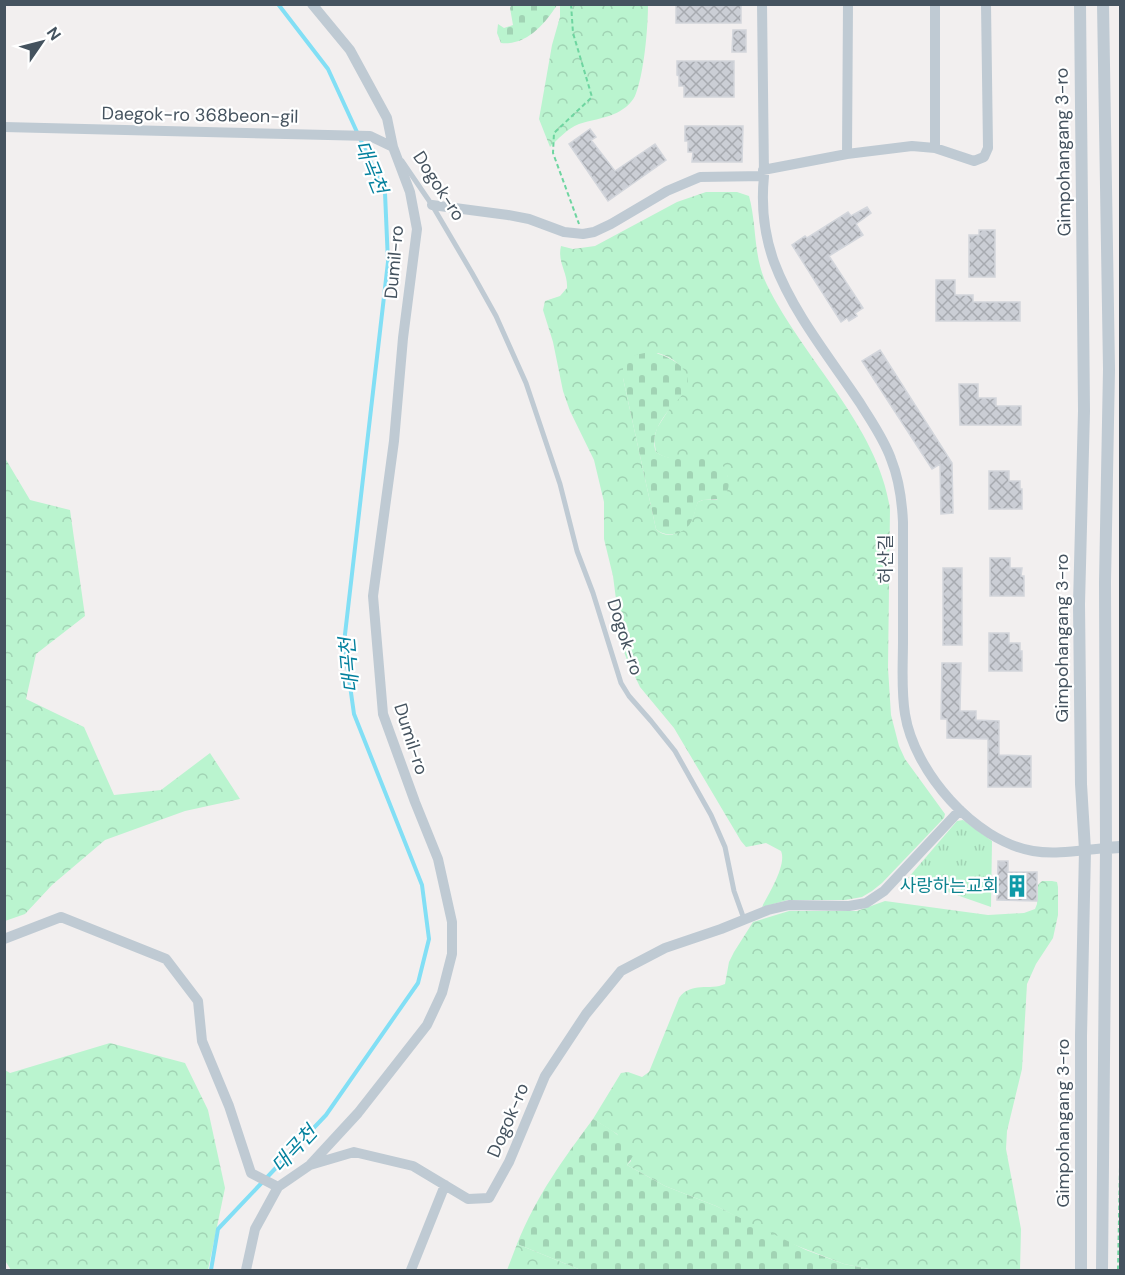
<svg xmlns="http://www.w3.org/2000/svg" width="1125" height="1275" viewBox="0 0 1125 1275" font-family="'DM Sans','Noto Sans KR',sans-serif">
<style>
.grass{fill:url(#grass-tufts)}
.forest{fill:url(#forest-crowns);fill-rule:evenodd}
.cemetery{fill:url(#cemetery-stones)}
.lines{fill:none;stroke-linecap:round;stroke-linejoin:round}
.stream{stroke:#82dff5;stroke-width:4}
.building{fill:url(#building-cross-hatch);stroke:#d3d6dc;stroke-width:1.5}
.path{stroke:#6ed5a0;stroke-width:2;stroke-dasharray:4.5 3;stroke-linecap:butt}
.service{stroke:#bfcad3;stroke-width:5}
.minor{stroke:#bfcad3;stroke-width:10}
.tertiary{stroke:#bfcad3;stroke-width:12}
.labels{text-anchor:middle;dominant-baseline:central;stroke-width:4.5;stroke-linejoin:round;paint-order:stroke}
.street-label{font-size:18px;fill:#45535f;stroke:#fff}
.culture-label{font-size:18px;fill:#0d838f;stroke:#fff;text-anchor:end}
.water-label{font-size:20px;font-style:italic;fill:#03819e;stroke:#fff}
</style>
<defs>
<pattern id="grass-tufts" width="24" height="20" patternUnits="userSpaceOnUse" patternTransform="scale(1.5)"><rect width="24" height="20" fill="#baf4cf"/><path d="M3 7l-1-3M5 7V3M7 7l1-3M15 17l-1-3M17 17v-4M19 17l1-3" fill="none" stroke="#a1d3b4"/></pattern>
<pattern id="forest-crowns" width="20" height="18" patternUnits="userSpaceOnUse" patternTransform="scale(1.5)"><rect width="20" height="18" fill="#baf4cf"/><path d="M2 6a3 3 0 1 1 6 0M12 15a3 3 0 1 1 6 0" fill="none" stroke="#a1d3b4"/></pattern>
<pattern id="cemetery-stones" width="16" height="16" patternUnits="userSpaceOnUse" patternTransform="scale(1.5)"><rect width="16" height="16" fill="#baf4cf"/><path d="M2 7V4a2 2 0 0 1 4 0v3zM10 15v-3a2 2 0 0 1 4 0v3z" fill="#a1d3b4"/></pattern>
<pattern id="building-cross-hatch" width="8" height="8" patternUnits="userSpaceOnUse" patternTransform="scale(1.5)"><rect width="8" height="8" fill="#cbced5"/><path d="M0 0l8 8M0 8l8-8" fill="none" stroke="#a7aab0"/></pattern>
</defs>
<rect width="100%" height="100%" fill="#f2efef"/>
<path class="grass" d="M963 820 992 841 991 907 908 878 957 821Z"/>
<path class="forest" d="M560 5H648C648 28 644 75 635 96 631 104 622 111 614 114 603 119 590 120 579 124 567 129 558 139 550 147L539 119 552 45 560 17Z
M706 192H737L749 196C757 225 753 257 767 285 804 360 877 425 890 508L888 668 891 715 899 746 905 759 945 814 944 818 882 883 872 891 862 897 845 900H788L762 907C769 893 787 865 781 851L766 843 746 847 741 841 674 728 640 687 627 660 622 646 613 576 604 539V502L594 460 570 411 563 391 553 342 543 310 545 301 560 296 567 288C568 273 557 262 561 246L573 249 595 246 677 202ZM658 353C674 358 683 365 687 381L657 428 654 439 656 452C677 470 718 441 728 478L717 500H703L698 502C695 507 695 512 693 517 687 531 668 542 656 529L623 378Z
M5 458 30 500 70 510 85 616 36 654 26 699 84 727 114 795 161 790 210 753 240 799 185 811 105 840 52 885 25 914 5 921Z
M1042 881H1052L1057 882 1058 887V915L1053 938 1036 964 1027 984 1022 1069 1007 1131 1006 1149 1021 1229 1020 1270H874L844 1264 782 1240 716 1206 665 1186 627 1165 631 1161 617 1134 593 1119 621 1073 628 1072 642 1077 649 1072 679 998C691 981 710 991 725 984L729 962 734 952 753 922 789 911H857L885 901 988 915 1024 913 1035 909 1037 904 1038 885Z
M110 1043 185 1063 208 1110 225 1188 208 1270H11L4 1259 5 1070 10 1073Z
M517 1244 576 1268 581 1270H507Z"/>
<path class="cemetery" d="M512 4H557V5C545 24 526 46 501 43L497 33 498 24 504 28 513 25 510 8Z
M649 352C666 354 697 368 685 391 683 395 679 398 676 402 664 415 649 434 656 452 676 469 721 439 728 477 730 485 728 492 723 499L703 500 698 502C695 509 695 515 691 522 685 534 666 539 656 529L623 378V368L631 356Z
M593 1119C610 1129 626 1137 633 1156L627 1165 665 1186 716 1206 806 1250 844 1264 874 1270H581L517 1244C537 1195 562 1161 593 1119Z"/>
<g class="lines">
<path class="stream" d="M211 1270 218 1229 326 1115 418 983 429 939 422 885 354 714 344 643 388 262 385 193 328 69 278 4"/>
</g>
<path class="building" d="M676 4H741V23H676Z
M733 30H746V52H732Z
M677 61H734V97H684V86H679V76L677 75Z
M685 126H743L742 162H692L693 152H688V141H685Z
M590 129 596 137 591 140 615 171 655 144 666 160 608 201 569 144Z
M867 207 871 213 856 224 863 235 829 256 863 308 855 313 857 316 849 321 847 318 841 322 792 245 805 236 807 238 848 212 851 216Z
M979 230H995V277H969V235H979Z
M936 280H955V295H973V302H1020V321H936Z
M880 350 952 463 953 513 941 514 940 464 932 469 862 361Z
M959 384H978V398H996V406H1021V425H960Z
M989 471H1009V481H1020V489H1022V509H989Z
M990 558H1010V568H1022L1021 576H1024V596H990Z
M943 568H962V645H943Z
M989 633H1009V643H1020V651H1022V671H989Z
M942 663H961L960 711H976V720L999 721V755L1031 756V787H988V739L947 738V719H941Z
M998 861H1008V872H1037V901L997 900Z"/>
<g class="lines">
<path class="path" d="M571 4 573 33 592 97 554 133 553 153 579 224
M1118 1270 1120 1167"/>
<path class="service" d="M402 161 432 205 472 273 496 316 526 383 560 484 577 551 593 593 621 683 629 696 651 721 675 751 711 815 725 847 734 891 744 919"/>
<path class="minor" d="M762 4 764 176C761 205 764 234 774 262 793 313 830 358 860 403 871 421 884 439 891 459 899 479 902 500 903 522 903 562 903 601 903 641 903 665 901 690 905 714 914 771 974 841 1033 851 1056 855 1082 850 1106 848
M935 4V148
M4 127 370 136 393 147
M847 154 848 4
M763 170 847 154 912 146 935 148 974 161 984 157 988 148 986 4
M432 205 508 215 529 219 564 232 583 234 594 232 611 224 667 191 700 177 764 176
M4 939 61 917 166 959 198 1001 202 1041 229 1106 251 1173 278 1187
M310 1165 354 1152 413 1166 468 1199 489 1198 509 1162 545 1076 586 1014 621 971 665 948 721 929 768 910 789 905 849 906 866 903 884 891 960 810
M246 1270 255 1229 278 1187 310 1165 358 1113 427 1025 442 993 452 954V922L438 859 415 802 383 714 373 596 394 441 403 338 417 229 410 192 393 147 387 118 350 50 312 4
M411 1270 445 1185"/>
<path class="tertiary" d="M1080 4 1084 411 1079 604 1081 784 1085 850 1081 1036V1270
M1106 848 1120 847
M1102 1270 1106 848 1105 582 1109 369 1103 4"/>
</g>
<defs>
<g id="building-bare" transform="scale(1.8)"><path d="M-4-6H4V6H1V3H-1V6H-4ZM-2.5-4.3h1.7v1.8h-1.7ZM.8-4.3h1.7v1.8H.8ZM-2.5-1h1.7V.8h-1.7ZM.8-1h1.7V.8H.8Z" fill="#0f9aa8" stroke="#fff" stroke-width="2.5" paint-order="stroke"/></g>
</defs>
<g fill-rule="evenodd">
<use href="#building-bare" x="1017" y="886"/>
</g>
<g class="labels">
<g class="street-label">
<text transform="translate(200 115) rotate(1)">Daegok-ro 368beon-gil</text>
<text transform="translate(1063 152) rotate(-91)">Gimpohangang 3-ro</text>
<text transform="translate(439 186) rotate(57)">Dogok-ro</text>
<text transform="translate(394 262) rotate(-85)">Dumil-ro</text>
<text transform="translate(886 559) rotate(-90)">허산길</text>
<text transform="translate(625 637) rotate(72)">Dogok-ro</text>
<text transform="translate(1062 638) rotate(-90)">Gimpohangang 3-ro</text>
<text transform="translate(411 739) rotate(72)">Dumil-ro</text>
<text transform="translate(508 1120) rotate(-67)">Dogok-ro</text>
<text transform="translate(1063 1123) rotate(-90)">Gimpohangang 3-ro</text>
</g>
<g class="culture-label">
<text x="999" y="886">사랑하는교회</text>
</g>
<g class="water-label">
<text transform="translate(371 167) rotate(68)">대곡천</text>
<text transform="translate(349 665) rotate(-95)">대곡천</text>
<text transform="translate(294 1149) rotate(-47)">대곡천</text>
</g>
</g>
<rect width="1125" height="1275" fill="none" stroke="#45535f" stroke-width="12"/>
<g transform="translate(42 42) rotate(55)" stroke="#ffffff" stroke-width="4.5" paint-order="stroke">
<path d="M0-4.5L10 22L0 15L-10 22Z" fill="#45535f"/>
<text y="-9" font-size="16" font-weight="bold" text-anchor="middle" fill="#45535f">N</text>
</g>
</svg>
